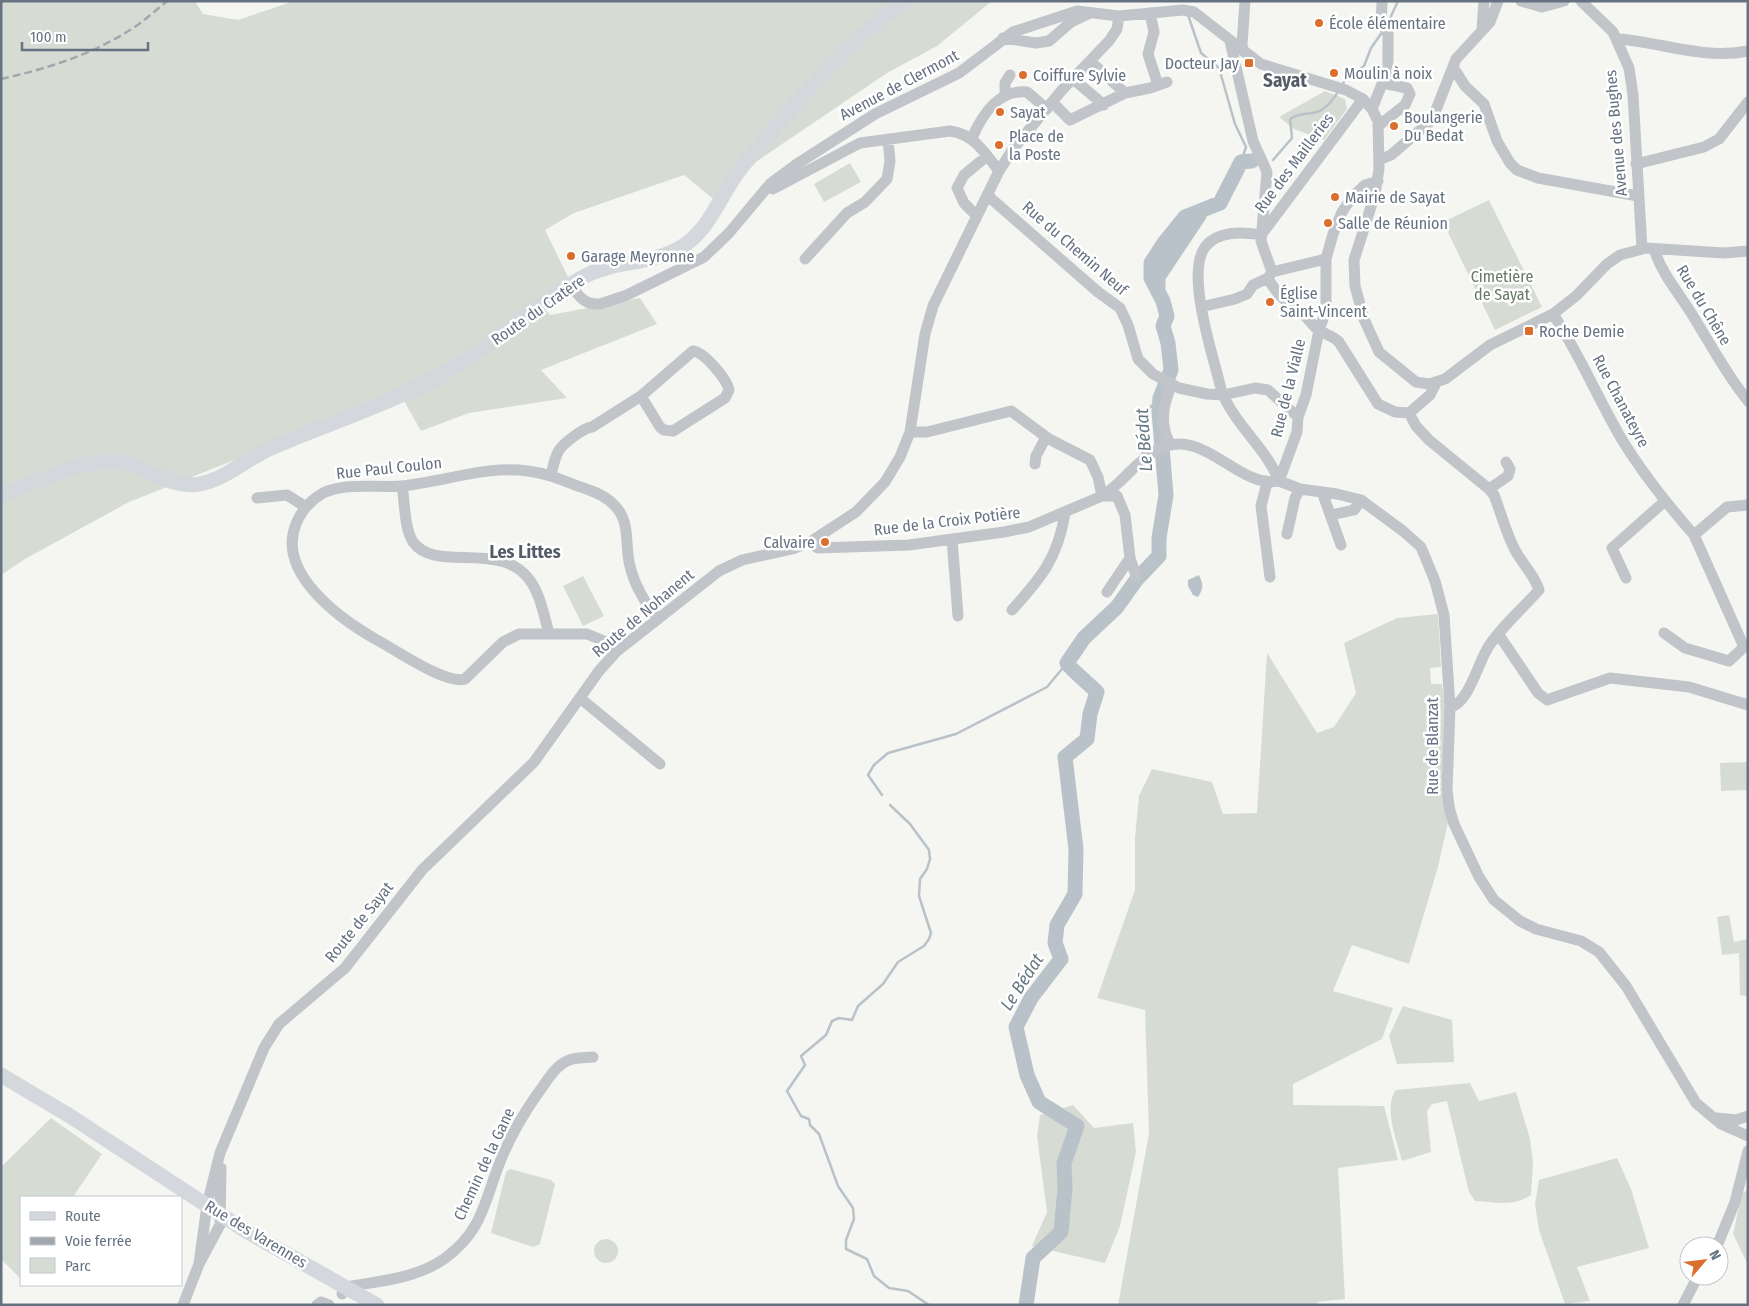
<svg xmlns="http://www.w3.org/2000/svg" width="1749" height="1306" viewBox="0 0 1749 1306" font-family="'Fira Sans Condensed',sans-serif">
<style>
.green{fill:#d6dcd4}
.water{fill:#b9c2c8}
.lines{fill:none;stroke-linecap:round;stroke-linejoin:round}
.stream{stroke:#b9c2c8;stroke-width:2.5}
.river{stroke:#b9c2c8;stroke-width:15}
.minor{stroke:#c1c4c8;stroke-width:11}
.major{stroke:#d4d8dc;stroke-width:15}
.rail{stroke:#a2a7ad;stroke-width:2.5;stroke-dasharray:8 4;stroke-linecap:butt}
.poi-dot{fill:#db6e2d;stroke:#fff;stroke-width:2}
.labels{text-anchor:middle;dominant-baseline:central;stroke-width:5;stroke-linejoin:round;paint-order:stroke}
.poi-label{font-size:16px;fill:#667282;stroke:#fff;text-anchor:start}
.street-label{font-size:16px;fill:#667282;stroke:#fff}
.park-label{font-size:16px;fill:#667a65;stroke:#fff}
.water-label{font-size:18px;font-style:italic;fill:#677985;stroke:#fff}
.neighbourhood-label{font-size:18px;font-weight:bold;fill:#545c68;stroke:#fff}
.quarter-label{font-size:19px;font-weight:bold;fill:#545c68;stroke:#fff}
</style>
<rect width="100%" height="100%" fill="#f5f6f2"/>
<path class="green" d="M1 1H195L203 14 238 20 294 1H992L937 46 887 73 738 174 717 202 684 175 574 213 545 230 570 281 537 298 550 315 640 298 657 324 541 370 567 398 469 413 421 431 400 394 129 502 25 559 1 575Z
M1325 91 1345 99 1347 109 1324 140 1294 129 1279 117Z
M850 163 861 182 824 202 814 184Z
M1489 200 1542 307 1495 330 1443 222Z
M583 576 604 616 583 626 563 586Z
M1438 614 1441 667 1430 668 1431 684H1442L1446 714 1441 791 1448 822 1438 867 1409 964 1352 945 1333 991 1393 1008 1382 1039 1293 1084V1105L1384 1106 1398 1160 1338 1168 1345 1299 1317 1302V1305H1118L1149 1133 1145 1010 1097 998 1135 890V838L1139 796 1152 769 1212 782 1223 814 1257 813 1267 653 1317 733 1334 727 1356 693 1344 643 1397 618Z
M1748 762V798L1746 790 1721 791 1720 763Z
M1729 915 1734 942 1748 939V996L1740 995 1739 953 1722 955 1717 917Z
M1403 1006 1452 1020 1454 1062 1397 1064 1389 1036Z
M1470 1083 1479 1101 1516 1092 1530 1139 1533 1163 1531 1195C1513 1207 1495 1202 1475 1201L1469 1192 1447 1101 1432 1104 1427 1111 1431 1152 1402 1161C1397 1141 1383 1107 1396 1090Z
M1073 1105 1094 1128 1133 1123 1136 1152 1120 1226 1105 1263 1032 1246 1047 1212 1037 1136 1040 1115Z
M51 1118 102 1154 73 1197H21V1279L1 1259V1167Z
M1617 1158 1631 1189 1649 1248 1577 1267 1590 1301 1565 1304 1539 1230 1535 1204 1539 1180Z
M510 1169 551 1180 555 1184 540 1244 533 1247 491 1233 506 1172Z
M1748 1190V1265L1733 1234 1742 1193Z
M594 1251a12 12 0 1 1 24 0a12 12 0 1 1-24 0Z"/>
<path class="water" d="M1199 575C1203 584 1204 588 1198 597L1193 595 1188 586V580Z"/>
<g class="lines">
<path class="stream" d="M1188 15 1201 53 1219 68 1235 124 1246 147 1241 162
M1387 25 1398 1
M1342 86 1346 78 1364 66 1371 48 1383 31
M1273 160 1292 138 1290 119C1300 112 1306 115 1317 112 1326 109 1335 98 1339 90
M1143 454C1136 437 1144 408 1160 398
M882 795 868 775 874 765 888 753 956 734 1047 687 1067 663
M890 805 910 824 929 850 930 859 927 869 920 879 919 896 931 933 929 939 924 946 898 962 883 984 858 1006 852 1020 839 1018 832 1021 826 1035 801 1056 805 1065 803 1068 787 1091 801 1116 809 1119 810 1125 819 1134 838 1186 853 1208 854 1219 846 1240V1249L867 1259 874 1276 889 1288 908 1291 929 1305"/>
<path class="river" d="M1158 288V277L1202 211
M1069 666 1067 663 1084 638 1117 607 1137 579 1159 556V538L1166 495 1159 412 1160 398 1171 370 1168 343 1163 326 1167 316 1163 301 1151 278V263L1164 243 1185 217 1220 203 1241 162 1252 161
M1026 1305 1033 1258 1061 1232 1065 1188 1064 1163 1077 1126 1039 1102 1027 1075 1016 1027 1031 998 1061 959 1055 943 1057 925 1075 894 1076 849 1065 757 1087 739 1090 714 1097 692 1072 669"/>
<path class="minor" d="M1521 1 1542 7 1564 1
M1581 1 1613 32 1629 68 1633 95 1642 249
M1150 13 1154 32 1148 54 1158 85
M1482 30 1484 1
M1003 38 1036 43 1049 41 1071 22 1090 13
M1618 39C1661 42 1704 60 1748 51
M1230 41 1253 141 1267 172 1261 241 1272 272 1268 278
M1244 52 1242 45 1245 1
M1090 61 1125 93
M1453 67 1465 86 1484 104 1497 141 1510 163 1517 170 1538 178 1638 196
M1072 78 1104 105
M1005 96V83L1010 75
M1052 102 1070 120 1125 93 1150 88 1167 82
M1372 109 1388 69V34L1381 23 1382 3
M1378 126 1405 105 1410 94 1407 88 1383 83
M972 138C982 115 998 89 1027 92L1047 109
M1379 160 1391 155 1432 120 1456 59 1490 22 1498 1
M1636 164 1704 147 1719 139 1748 102
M773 189 860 143 950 131C974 134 985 153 999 171
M987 195 1098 292 1120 308 1128 325 1138 359 1153 374 1179 388 1207 394 1223 395 1255 388 1268 390 1298 417
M977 216 964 203 957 188 964 175 987 156
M1264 231 1363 99
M1262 235C1243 232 1218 230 1205 247 1185 274 1214 358 1221 389 1233 424 1266 447 1279 481
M1654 249C1662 275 1680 294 1693 316 1711 345 1726 374 1748 401
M805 259 847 213 865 202 887 179 890 161 888 139
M1272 272 1326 259
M1268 278C1277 296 1289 304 1305 316 1310 320 1313 327 1319 330 1326 335 1332 335 1339 342L1378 404 1395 412 1409 413 1430 395 1436 383
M571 285C579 297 585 305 600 304L627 295 704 257 729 233 770 184 797 164 875 114 959 73 1013 32 1077 11 1119 16 1183 10 1194 12 1261 64 1346 90 1363 99 1372 109 1378 121 1379 169 1375 194 1354 260 1355 286 1364 319 1379 352 1416 382 1429 384 1445 379 1490 345 1553 314 1576 296 1607 264 1620 255 1646 248 1724 253 1748 251
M1201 307 1235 299 1247 294 1253 285 1268 278
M1553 314C1579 353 1597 397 1621 438 1642 473 1667 504 1694 535
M1409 413 1416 426 1429 440 1489 489
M910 432H927L1011 411 1049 439 1090 460 1098 477 1102 496
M1171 445C1159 426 1163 404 1172 385
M1035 464 1036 456 1046 437
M551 475C553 468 554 460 558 452 562 444 583 428 592 427L641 396 693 351C704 352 727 379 729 390L725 398 673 431 664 430 660 427 641 396
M1279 481 1300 489 1337 494 1361 500 1403 531 1421 547 1435 581 1444 615 1450 707 1447 790 1449 807 1454 824 1479 877 1494 900 1520 921 1536 929 1581 941 1599 952 1626 986 1696 1103 1721 1124 1748 1136
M1279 481 1297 432 1298 417 1306 395 1319 330 1326 311V259L1333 234 1342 212 1353 196 1365 185 1378 181
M1267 483 1261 506 1270 577
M402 486C405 502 404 528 413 542 435 573 499 540 529 579 540 593 544 616 549 633
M1322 492 1341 545
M1104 496H1117L1125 515 1130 558 1107 592
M257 498 287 495 306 507
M1331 515 1354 510 1361 500
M1287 534 1295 498 1300 489
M952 539 958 616
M810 542 818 548 909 545 1004 532 1029 527 1102 496C1122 484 1135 462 1155 451 1203 423 1236 489 1279 481
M1130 558 1136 576
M1626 578 1612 548 1665 501
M1012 610C1041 578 1058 558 1065 513
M1664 633 1685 648 1729 661 1744 647 1694 535 1727 507 1748 505
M1499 635 1538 693 1547 700 1610 678 1689 687 1748 705
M616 652 604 641 587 634H519L503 642 465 679C446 685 396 650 377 640 340 619 276 573 296 524 301 511 311 500 323 493 346 482 377 488 401 486 443 482 487 465 528 471 545 473 560 479 575 485 587 489 603 494 612 503 632 520 624 544 630 566 634 584 646 605 658 619
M580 698 660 764
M1450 707C1467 705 1478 665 1486 651 1495 633 1525 606 1539 590 1534 574 1523 565 1515 550 1506 533 1501 513 1494 495L1489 489 1508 476 1510 469 1506 462
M1717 1118 1736 1120 1748 1116
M1717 1246 1735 1202 1748 1151
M199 1264 207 1205 220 1153 264 1048 279 1024 345 968 422 870 534 762 599 671 616 652 719 571 742 560 792 549 810 542 856 512 885 482 900 457 910 432 925 334 933 306 999 171 1013 149 1062 90 1109 41 1117 29 1119 16
M342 1294 346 1287C379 1281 415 1279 444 1259 483 1231 484 1202 500 1162 510 1136 525 1111 541 1089 548 1079 556 1066 567 1061 575 1057 585 1058 593 1057
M183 1305 199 1264 220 1225 221 1168
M317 1305 321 1302 329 1305
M1683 1305 1698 1276"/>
<path class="major" d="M1 495C36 483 84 457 121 462 150 466 173 492 204 483 228 477 248 458 271 448 333 421 398 402 455 367 500 339 538 301 585 276 615 260 654 265 683 246 711 228 721 193 741 168 790 108 842 47 904 1
M1 1075 70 1116 246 1231 377 1305"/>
<path class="rail" d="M1 79C46 69 91 55 130 30 143 22 155 11 167 1"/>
</g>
<g class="poi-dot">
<circle cx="1319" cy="23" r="5"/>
<rect x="1244" y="58" width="10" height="10" rx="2.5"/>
<circle cx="1334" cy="73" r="5"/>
<circle cx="1023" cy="75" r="5"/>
<circle cx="1000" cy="112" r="5"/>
<circle cx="1394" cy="126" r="5"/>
<circle cx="999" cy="145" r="5"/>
<circle cx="1335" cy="197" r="5"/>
<circle cx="1328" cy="223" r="5"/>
<circle cx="571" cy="256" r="5"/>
<circle cx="1270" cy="302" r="5"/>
<rect x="1524" y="326" width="10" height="10" rx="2.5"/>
<circle cx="825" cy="542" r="5"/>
</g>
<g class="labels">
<g class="poi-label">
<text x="1329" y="23">École élémentaire</text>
<text x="1239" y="63" text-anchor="end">Docteur Jay</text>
<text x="1344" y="73">Moulin à noix</text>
<text x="1033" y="75">Coiffure Sylvie</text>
<text x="1010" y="112">Sayat</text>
<text x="1404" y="117">Boulangerie<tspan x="1404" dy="18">Du Bedat</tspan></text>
<text x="1009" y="136">Place de<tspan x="1009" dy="18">la Poste</tspan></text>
<text x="1345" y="197">Mairie de Sayat</text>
<text x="1338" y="223">Salle de Réunion</text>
<text x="581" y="256">Garage Meyronne</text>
<text x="1280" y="293">Église<tspan x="1280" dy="18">Saint-Vincent</tspan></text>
<text x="1539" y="331">Roche Demie</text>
<text x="815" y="542" text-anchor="end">Calvaire</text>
</g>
<g class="street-label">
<text transform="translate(899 85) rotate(-28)">Avenue de Clermont</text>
<text transform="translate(1616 133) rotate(-95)">Avenue des Bughes</text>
<text transform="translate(1294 163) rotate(-53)">Rue des Mailleries</text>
<text transform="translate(1075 248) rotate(41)">Rue du Chemin Neuf</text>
<text transform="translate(1704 305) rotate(59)">Rue du Chêne</text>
<text transform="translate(538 310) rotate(-35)">Route du Cratère</text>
<text transform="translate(1288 388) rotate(-76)">Rue de la Vialle</text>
<text transform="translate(1621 401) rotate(62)">Rue Chanateyre</text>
<text transform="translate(389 468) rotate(-6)">Rue Paul Coulon</text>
<text transform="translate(947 521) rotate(-7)">Rue de la Croix Potière</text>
<text transform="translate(643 613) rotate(-40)">Route de Nohanent</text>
<text transform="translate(1432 746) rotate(-90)">Rue de Blanzat</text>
<text transform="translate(359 922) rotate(-51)">Route de Sayat</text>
<text transform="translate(484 1164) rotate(-65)">Chemin de la Gane</text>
<text transform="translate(256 1234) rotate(31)">Rue des Varennes</text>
</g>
<g class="park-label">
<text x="1502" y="276">Cimetière<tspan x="1502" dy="18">de Sayat</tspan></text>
</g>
<g class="water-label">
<text transform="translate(1144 440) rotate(-94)">Le Bédat</text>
<text transform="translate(1022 982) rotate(-57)">Le Bédat</text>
</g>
<g class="neighbourhood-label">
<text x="525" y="552">Les Littes</text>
</g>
<g class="quarter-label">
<text x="1285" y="80">Sayat</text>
</g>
</g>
<rect width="1749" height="1306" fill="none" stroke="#667282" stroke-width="5"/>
<rect x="20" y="1196" width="162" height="90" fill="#ffffff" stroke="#c2c7cd"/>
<rect x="30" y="1212" width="25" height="8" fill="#d4d8dc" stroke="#c2c7cd"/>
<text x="65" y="1221" font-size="15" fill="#667282">Route</text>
<rect x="30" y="1237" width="25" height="8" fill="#a2a7ad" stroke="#c2c7cd"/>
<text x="65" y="1246" font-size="15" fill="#667282">Voie ferrée</text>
<rect x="30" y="1258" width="25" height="15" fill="#d6dcd4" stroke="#c2c7cd"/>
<text x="65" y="1271" font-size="15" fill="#667282">Parc</text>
<g transform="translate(1704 1261) rotate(62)"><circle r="24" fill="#ffffff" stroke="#c2c7cd"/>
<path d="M0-4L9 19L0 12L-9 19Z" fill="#db6e2d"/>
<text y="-8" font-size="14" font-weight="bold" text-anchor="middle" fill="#667282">N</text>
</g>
<path d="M22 42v8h126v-8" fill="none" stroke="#667282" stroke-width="2.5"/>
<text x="30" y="42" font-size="15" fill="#667282" stroke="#ffffff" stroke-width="4" paint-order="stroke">100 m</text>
</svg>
